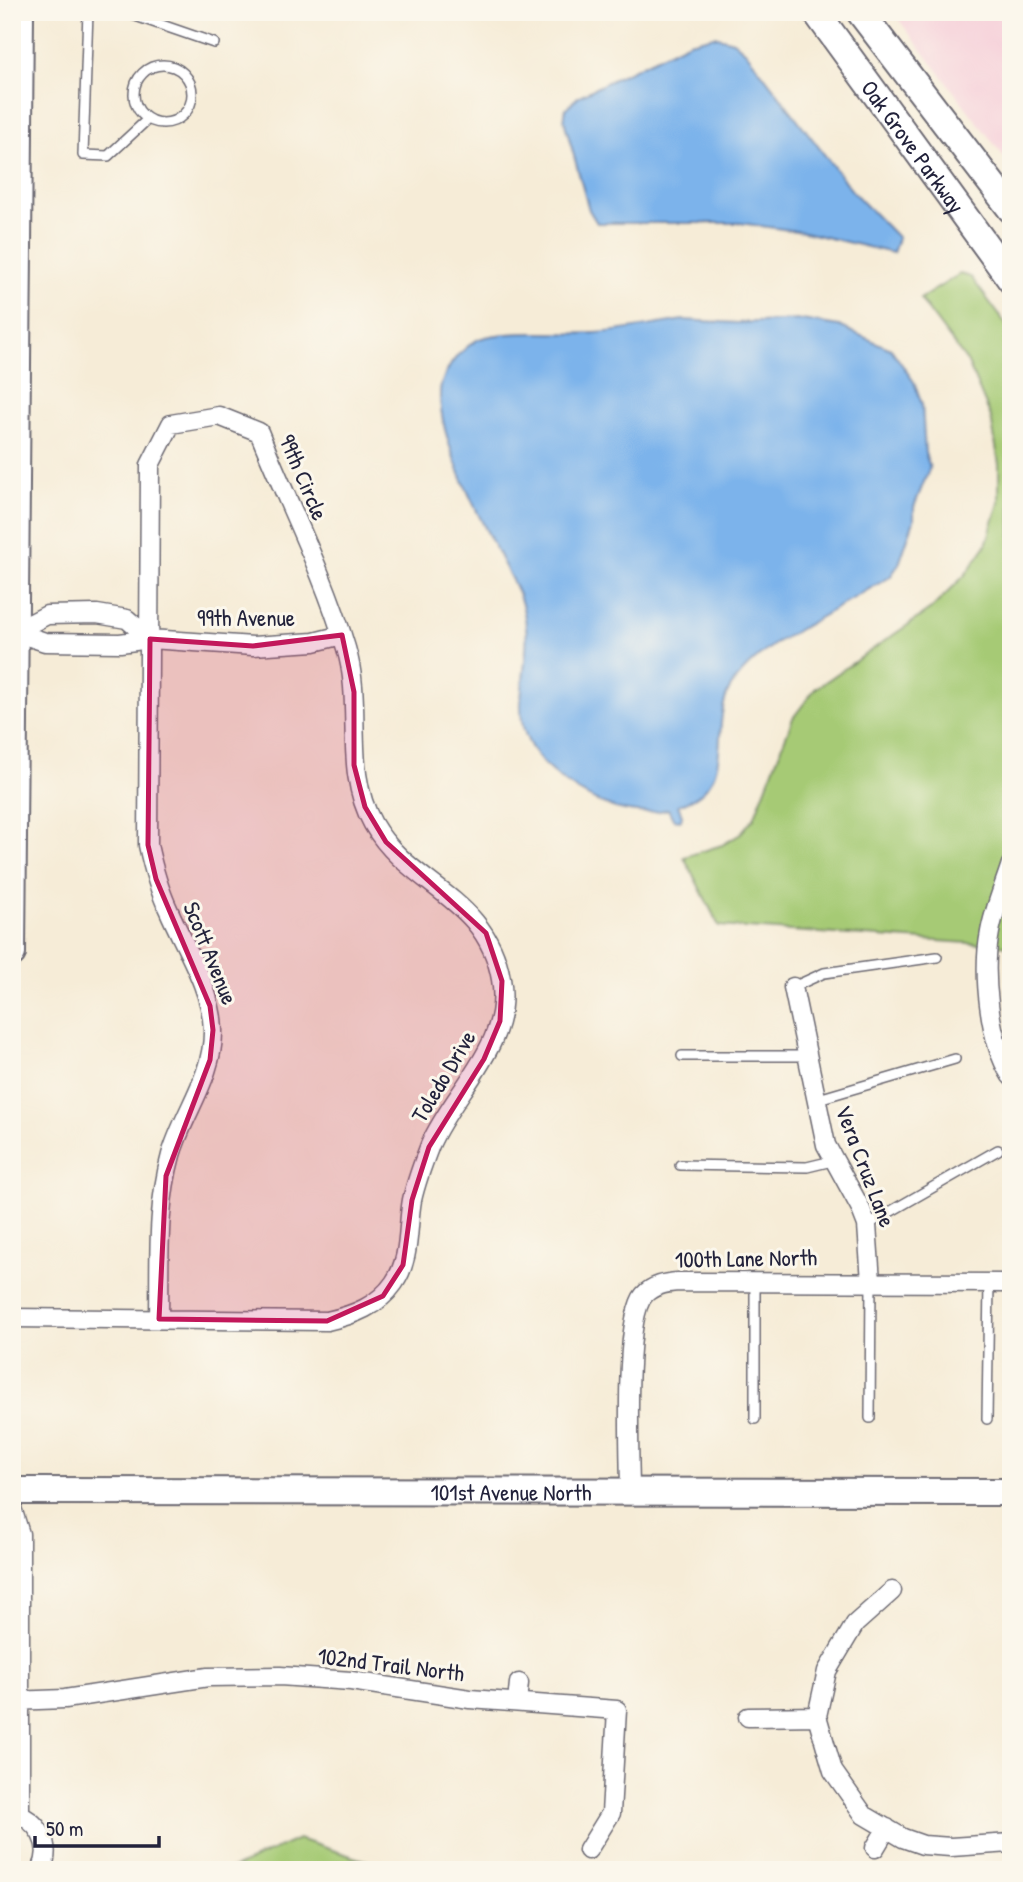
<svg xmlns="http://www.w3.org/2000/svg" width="1023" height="1882" viewBox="0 0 1023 1882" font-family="'Patrick Hand',sans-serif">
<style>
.built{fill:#f6cfd9}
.green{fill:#a6ca74;stroke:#647658;stroke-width:2}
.water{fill:#7bb3eb;stroke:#4e6a93;stroke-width:2}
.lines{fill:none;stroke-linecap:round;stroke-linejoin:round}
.lane-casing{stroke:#6c6972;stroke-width:12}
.street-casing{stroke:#6c6972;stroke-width:21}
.secondary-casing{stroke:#6c6972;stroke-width:30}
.lane{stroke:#fff;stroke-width:9}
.street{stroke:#fff;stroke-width:18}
.secondary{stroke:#fff;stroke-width:26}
.marked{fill:#c2185b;fill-opacity:0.2;stroke:#c2185b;stroke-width:5;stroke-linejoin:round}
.labels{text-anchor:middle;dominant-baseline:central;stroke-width:6;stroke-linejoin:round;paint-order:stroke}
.street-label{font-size:23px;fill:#22223b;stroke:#fbf7ec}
</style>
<rect width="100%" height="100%" fill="#fbf7ec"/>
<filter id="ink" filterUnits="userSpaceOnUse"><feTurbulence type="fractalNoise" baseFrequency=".0143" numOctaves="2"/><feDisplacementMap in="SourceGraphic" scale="14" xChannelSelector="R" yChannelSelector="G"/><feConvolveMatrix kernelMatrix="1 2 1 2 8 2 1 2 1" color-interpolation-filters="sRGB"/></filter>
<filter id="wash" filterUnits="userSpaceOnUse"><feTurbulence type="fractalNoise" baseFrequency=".00686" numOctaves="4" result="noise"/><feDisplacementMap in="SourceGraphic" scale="28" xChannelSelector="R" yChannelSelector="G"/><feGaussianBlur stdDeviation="1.57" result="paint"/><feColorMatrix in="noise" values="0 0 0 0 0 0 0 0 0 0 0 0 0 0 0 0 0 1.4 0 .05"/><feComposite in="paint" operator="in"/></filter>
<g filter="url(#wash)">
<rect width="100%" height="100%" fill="#f6ecd7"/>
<path class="built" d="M893 12H1011V166L912 37Z"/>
<path class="green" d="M960 274 971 277 1011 331V946L719 926 684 857 722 845 739 835 754 818 793 718 815 689 931 609 965 575 986 545 999 503V464L991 417 968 363 920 299Z
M298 1839 373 1863 381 1870H229Z"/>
<path class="water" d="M714 36 733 41 746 52 853 192 898 238 893 253 804 232 740 223H597L589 210 564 120 566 108 579 96 689 42Z
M684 320 736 323 802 320 839 326 891 349 914 382 922 404 925 453 930 467 914 507V520L899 564 890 577 779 641C762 653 739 672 729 690 709 731 738 787 678 805L682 815 681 820 673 819 668 809C642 817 611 810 587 796 466 728 557 668 514 584 489 535 439 448 440 393 440 381 450 364 458 355 464 350 472 342 479 339 505 329 565 335 595 333 625 331 655 324 684 320Z"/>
</g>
<g filter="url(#ink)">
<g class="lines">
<g class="lane-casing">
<path id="lane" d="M88 12 83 155 108 156 148 119
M124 12 214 43
M134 94a29 29 0 1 1 58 0a29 29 0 1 1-58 0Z
M793 987 824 973 937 957
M682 1056H806
M815 1100 955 1059
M680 1165 807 1167 832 1161
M867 1225 998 1150
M755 1282V1419
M870 1418 871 1281
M987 1419 989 1282"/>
</g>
<g class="street-casing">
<path id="street" d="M12 631 45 642 120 643 150 639 253 646 314 642 342 635
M16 631 47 615 97 614 127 619 150 639
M1011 864C1004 886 994 909 990 932 982 973 989 1041 1011 1076
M793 987 826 1145 860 1207 867 1225 871 1281
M12 1318 327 1321C354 1315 378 1306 394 1283 411 1259 407 1227 412 1200 416 1182 423 1163 430 1145 454 1090 513 1044 501 979 487 896 409 887 373 824 342 769 364 707 346 648 324 574 288 504 259 432L219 416 171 424 150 465 148 845C153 868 159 890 169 911 185 948 212 989 213 1030 214 1076 183 1113 171 1155 156 1209 160 1264 159 1319
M630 1493C630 1456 623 1319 644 1295 653 1285 666 1283 678 1282L1011 1283
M12 1508 20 1534V1815
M892 1591 855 1624 827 1671 817 1716 833 1771 864 1815 903 1838 923 1845 951 1847 1011 1843
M12 1701 65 1699 208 1677 280 1676 351 1681 470 1699 617 1710 611 1813 588 1850
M517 1702 519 1683
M748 1717 817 1716
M12 1813C38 1818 54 1846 41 1870
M875 1848 887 1828"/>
</g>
<g class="secondary-casing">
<g id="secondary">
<path id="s1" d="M816 12 1011 280"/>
<path d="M860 12 1011 209"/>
<path d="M12 953 20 12"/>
<path id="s2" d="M12 1491 1011 1492"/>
</g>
</g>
<use href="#lane" class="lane"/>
<use href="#street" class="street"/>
<use href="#secondary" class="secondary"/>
</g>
</g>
<path class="marked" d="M342 635 354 692V765L365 807 386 842 486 933 502 981 500 1021 484 1059 429 1147 412 1200 403 1265 383 1296 327 1321 159 1319 166 1176 210 1060 213 1030 210 1006 156 879 148 845 150 639 253 646Z"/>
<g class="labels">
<g class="street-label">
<text stroke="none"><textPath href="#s1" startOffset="166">Oak Grove Parkway</textPath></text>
<text transform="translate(304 477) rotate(67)">99th Circle</text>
<text x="246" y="617">99th Avenue</text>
<text transform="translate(211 953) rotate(68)">Scott Avenue</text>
<text transform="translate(443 1076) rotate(-59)">Toledo Drive</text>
<text transform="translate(866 1166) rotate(69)">Vera Cruz Lane</text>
<text transform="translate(746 1258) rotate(-1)">100th Lane North</text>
<text stroke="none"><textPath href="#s2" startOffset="499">101st Avenue North</textPath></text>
<text transform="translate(391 1664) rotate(7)">102nd Trail North</text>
</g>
</g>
<rect width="1023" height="1882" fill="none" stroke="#fbf7ec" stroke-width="42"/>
<path d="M35 1836v10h124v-10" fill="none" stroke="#22223b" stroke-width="3.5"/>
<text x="46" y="1836" font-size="21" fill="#22223b" stroke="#fbf7ec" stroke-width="5" paint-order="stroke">50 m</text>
</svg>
